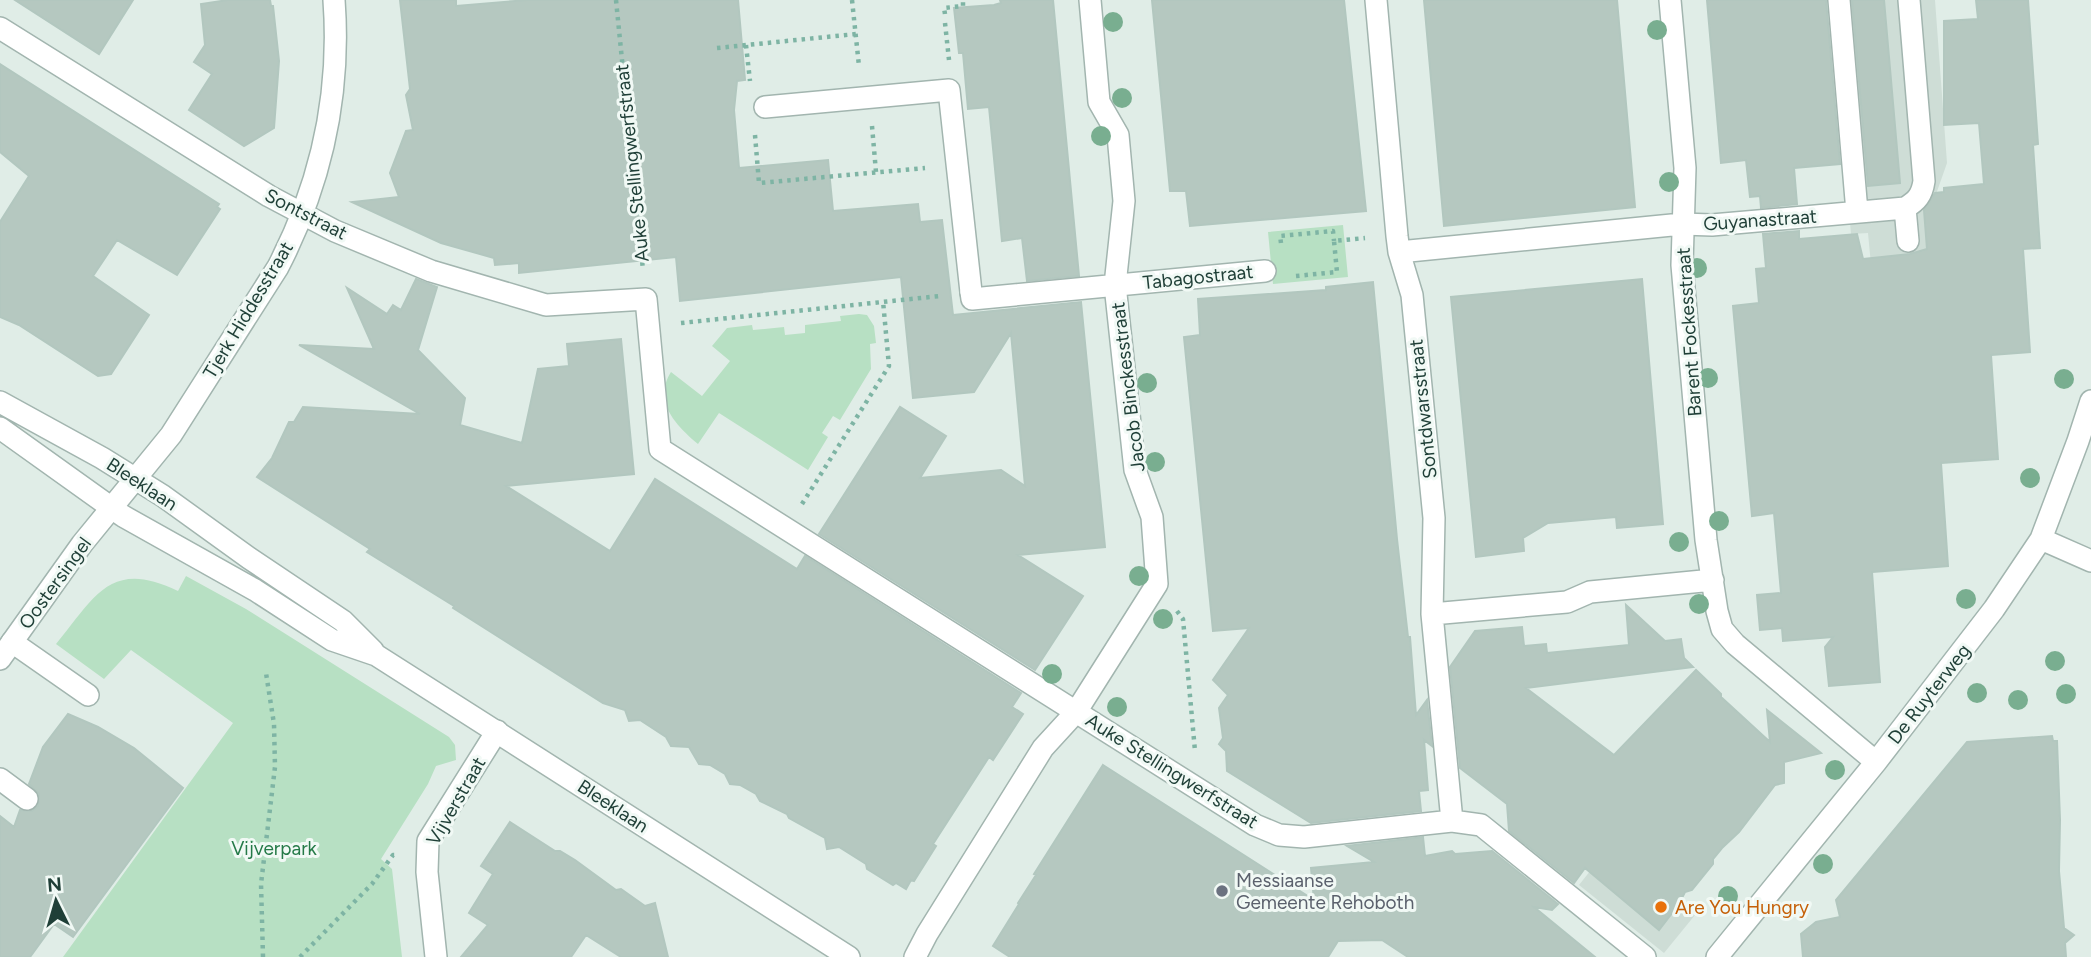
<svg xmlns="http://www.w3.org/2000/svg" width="2091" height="957" viewBox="0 0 2091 957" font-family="Figtree,sans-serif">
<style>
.built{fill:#ceddd6}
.green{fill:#b7e0c3}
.building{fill:#b5c8c0;stroke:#b2c7bf;stroke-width:2}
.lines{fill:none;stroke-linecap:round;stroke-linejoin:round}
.service-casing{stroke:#a2b5af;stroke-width:24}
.minor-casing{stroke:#a2b5af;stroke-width:24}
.tertiary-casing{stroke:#a2b5af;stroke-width:24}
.path{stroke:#7eb4a4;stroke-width:4.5;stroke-dasharray:3.5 5;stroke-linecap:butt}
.service{stroke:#fff;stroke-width:21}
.minor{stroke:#fff;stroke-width:21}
.tertiary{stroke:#fff;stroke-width:21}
.tree{fill:#79ae90}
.worship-dot{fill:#6b7280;stroke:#f1f9f5;stroke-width:2.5}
.food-dot{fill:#e8710a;stroke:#f1f9f5;stroke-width:2.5}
.labels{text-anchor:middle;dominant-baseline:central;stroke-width:6;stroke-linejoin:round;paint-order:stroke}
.street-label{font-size:19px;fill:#1f3f37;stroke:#f1f9f5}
.park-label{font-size:19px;fill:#257a48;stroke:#f1f9f5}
.worship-label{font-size:19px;fill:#5b616d;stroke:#f1f9f5;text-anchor:start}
.food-label{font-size:19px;fill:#c56008;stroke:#f1f9f5;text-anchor:start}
</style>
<rect width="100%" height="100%" fill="#e0ede7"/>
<path class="built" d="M1831 0H1935L1947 163 1934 200 1931 281 1873 286 1868 233 1851 234Z
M1610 846 1695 915 1664 953 1579 885Z"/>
<path class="green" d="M1343 225 1348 277 1273 284 1268 232Z
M859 314 867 315 874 326 876 343 870 344 871 369 840 420 833 416 822 433 828 437 808 470 719 413 698 444C677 426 652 402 671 372L702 396 730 361 712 346 727 328 752 325 753 330 784 327 785 335 805 333V325L841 321 840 316Z
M186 576 246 609 449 737 455 745 456 760 436 766 428 784 381 859 392 869 402 957H63L233 723 131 650 104 679 56 644C95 597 110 558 178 591Z"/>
<path class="building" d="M15 0H133L99 54Z
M228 0H270L271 6H273L279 61 274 128 244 146 189 110 212 74 194 62 205 45 201 4Z
M400 0H456V6L527 0H738L745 80 737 81 734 110 739 168 828 160 833 211 918 204 920 222 942 220 953 315 1081 302 1105 547 1018 555 1083 596 1035 670 819 534 900 407 946 436 920 478 1001 470 1025 486 1011 333 974 392 913 398 901 277 680 301 676 257 519 273V263L495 265 494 258 441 243 352 202 399 197 390 173 406 131 413 130 406 95 410 89Z
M1000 0H1053L1079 276 1027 281 1022 238 1002 241 989 107 968 109 963 53H959L954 8 994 5 1001 3Z
M1152 0H1344L1366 211 1190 226 1186 191H1170Z
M1424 0H1617L1635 207 1444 226Z
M1707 0H1826L1840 164 1794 168 1797 204 1761 208 1760 196 1750 197 1746 160 1721 163Z
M1852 0H1884L1900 183 1868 186Z
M1976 0H2028L2038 144 2033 145 2040 248 2023 249 2030 352 1991 355 1998 459 1941 463 1948 566 1872 572 1880 682 1829 686 1825 647 1833 637 1783 641 1782 628 1760 630 1757 595 1781 593 1774 513 1752 516 1733 306 1759 303 1756 269 1766 268 1763 234 1799 231V239L1857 234 1863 259 1910 254 1927 249 1924 210 1935 193 1944 192V188L1984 184 1979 123 1944 125V21L1978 19Z
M0 64 219 204 217 207 220 209 177 275 117 240 93 276 149 315 111 374 98 376 19 325 0 317V222L29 176 0 152Z
M416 279 437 287 418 350 465 398 460 425 522 443 538 369 569 366 567 344 621 339 634 474 506 486 610 551 655 479 797 569 805 556 1021 693 1012 707 1023 714 993 760 989 757 933 844 936 846 914 881 911 880 906 889 896 883 893 885 867 869 866 864 839 847 827 849 825 838 789 818 787 814 760 801 756 794 740 785 730 784 725 774 710 765 699 764 689 747 671 746 666 737 640 720 629 721 625 710 603 703 453 608 454 606 367 552 370 549 257 477 272 458 289 422H294L303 407 420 414 299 345 374 349 347 288 387 314 393 305 401 310Z
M1642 279 1663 524 1617 528 1616 517 1548 523 1523 538 1524 551 1476 557 1451 297Z
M1373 282 1397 539 1408 637H1410L1416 715 1427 700 1432 746 1424 740 1428 790 1419 791 1421 811 1311 823 1227 771 1226 751 1219 744 1223 738 1219 708 1228 695 1213 680 1249 628 1213 631 1184 337 1200 335 1198 299 1326 290V287Z
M1626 605 1665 641 1681 639 1684 658 1693 667 1526 688 1614 755 1696 670 1721 694V697L1770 742 1767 710 1821 753 1784 762V783L1775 785 1739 832 1722 848 1713 859V864L1692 890 1685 892 1679 904 1659 930 1585 868 1574 883 1509 831 1507 804 1460 768 1450 667 1475 631 1522 627 1524 646 1546 644 1547 653 1629 645Z
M68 714 98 727 134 748 183 788 73 937 54 924 30 957H0V816L14 827 20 810 32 811 38 806 39 794 29 784 43 747Z
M2052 736 2053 741H2057L2060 820 2059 871 2064 928 2074 935 2065 943 2066 957H1803L1801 934 1816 922 1840 917 1836 900 1967 742Z
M1103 765 1314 900 1311 868 1374 862 1347 846 1423 837 1425 856 1452 851 1455 854 1492 851 1558 904 1552 910 1534 907 1595 957H1408L1382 940 1338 941 1328 957H1010L993 946 1019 904 1018 903 1036 875 1034 874Z
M510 822 555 851H560L575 860 616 890 621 889 645 906 655 903 668 957H621L586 935 571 957H461L488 925 469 913 493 874 481 866Z"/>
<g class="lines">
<g class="service-casing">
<path id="service" d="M1839 0 1857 212
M765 107 949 90 971 292
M1905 208 1908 241
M1682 224 1712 225 1905 208C1917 201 1922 195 1924 181L1909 0
M12 642 88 695
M0 779 27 799"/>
</g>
<g class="minor-casing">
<path id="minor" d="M1376 0 1397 236 1399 252 1412 295 1434 518 1432 614 1452 821
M1670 0 1685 168 1682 265 1706 540 1717 611 1722 629 1735 644 1876 762
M0 28 269 196 335 231 431 271 546 305 646 299 660 449 1255 825 1279 835 1304 837 1452 821 1481 825 1645 957
M1399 252 1682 224
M971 292 972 299 1265 271
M2041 539 2091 561
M1432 614 1567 602 1590 592 1713 580
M0 659 82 544 171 435 278 267C321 184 341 94 334 0
M436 957 427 872 428 841 497 731
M915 957 927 934 1043 748 1076 712 1157 584 1152 517 1135 470 1115 285 1124 201 1118 135 1099 102 1090 0
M1717 957 1876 762 1994 609 2041 539 2078 441 2091 401"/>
</g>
<g class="tertiary-casing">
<path id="tertiary" d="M0 402 102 458 163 496 249 558 343 621 373 651
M0 428 123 516 255 590 332 640 376 655 849 957"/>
</g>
<path class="path" d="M616 0 643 270
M852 0 859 66
M945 14 944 8 963 6V0
M945 23 949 60
M746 45 750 81
M717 48 856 34
M872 126 876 172
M755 135 759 183 925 168
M1281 243 1280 236 1333 231 1334 241
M1296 276 1337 272 1334 241 1365 238
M681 323 940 296
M802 504 889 366 883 301
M1177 611 1183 619 1195 751
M263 957 261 884 275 767 274 724 266 673
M300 957 372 884 393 855H397"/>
<use href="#service" class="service"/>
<use href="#minor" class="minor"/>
<use href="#tertiary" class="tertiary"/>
</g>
<g class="tree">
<circle cx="1113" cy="22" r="10"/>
<circle cx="1657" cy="30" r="10"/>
<circle cx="1122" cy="98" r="10"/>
<circle cx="1101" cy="136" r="10"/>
<circle cx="1669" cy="182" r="10"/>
<circle cx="1697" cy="268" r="10"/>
<circle cx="1708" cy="378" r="10"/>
<circle cx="2064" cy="379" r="10"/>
<circle cx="1147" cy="383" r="10"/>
<circle cx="1155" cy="462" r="10"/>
<circle cx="2030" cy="478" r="10"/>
<circle cx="1719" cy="521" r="10"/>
<circle cx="1679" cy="542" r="10"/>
<circle cx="1139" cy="576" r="10"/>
<circle cx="1966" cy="599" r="10"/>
<circle cx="1699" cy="604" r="10"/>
<circle cx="1163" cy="619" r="10"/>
<circle cx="2055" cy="661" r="10"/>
<circle cx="1052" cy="674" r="10"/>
<circle cx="1977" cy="693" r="10"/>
<circle cx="2066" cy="694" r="10"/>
<circle cx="2018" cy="700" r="10"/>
<circle cx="1117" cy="707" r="10"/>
<circle cx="1835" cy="770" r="10"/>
<circle cx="1823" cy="864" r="10"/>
<circle cx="1728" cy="896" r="10"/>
</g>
<circle class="worship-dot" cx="1222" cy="891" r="7"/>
<circle class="food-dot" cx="1661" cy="907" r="7"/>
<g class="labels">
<g class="street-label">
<text transform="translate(632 163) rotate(-96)">Auke Stellingwerfstraat</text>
<text transform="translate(306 214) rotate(27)">Sontstraat</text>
<text transform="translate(1760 220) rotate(-4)">Guyanastraat</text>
<text transform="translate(1198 277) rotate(-6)">Tabagostraat</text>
<text transform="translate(248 310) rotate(-59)">Tjerk Hiddesstraat</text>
<text transform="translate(1689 332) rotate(-94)">Barent Fockesstraat</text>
<text transform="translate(1128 387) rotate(-97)">Jacob Binckesstraat</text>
<text transform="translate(1423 409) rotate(-96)">Sontdwarsstraat</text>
<text transform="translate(142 484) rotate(33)">Bleeklaan</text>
<text transform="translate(55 583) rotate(-54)">Oostersingel</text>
<text transform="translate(1929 694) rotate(-52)">De Ruyterweg</text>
<text transform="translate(1172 771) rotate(32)">Auke Stellingwerfstraat</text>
<text transform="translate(456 801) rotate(-60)">Vijverstraat</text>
<text transform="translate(613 806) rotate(33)">Bleeklaan</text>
</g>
<g class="park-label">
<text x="274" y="848">Vijverpark</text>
</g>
<g class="worship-label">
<text x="1236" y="880">Messiaanse<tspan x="1236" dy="22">Gemeente Rehoboth</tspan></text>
</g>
<g class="food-label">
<text x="1675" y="907">Are You Hungry</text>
</g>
</g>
<g transform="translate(56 901) rotate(355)" stroke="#f1f9f5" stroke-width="5" paint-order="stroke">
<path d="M0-5L12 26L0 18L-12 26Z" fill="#1f3f37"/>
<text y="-10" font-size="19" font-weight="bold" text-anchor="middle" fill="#1f3f37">N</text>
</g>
</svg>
